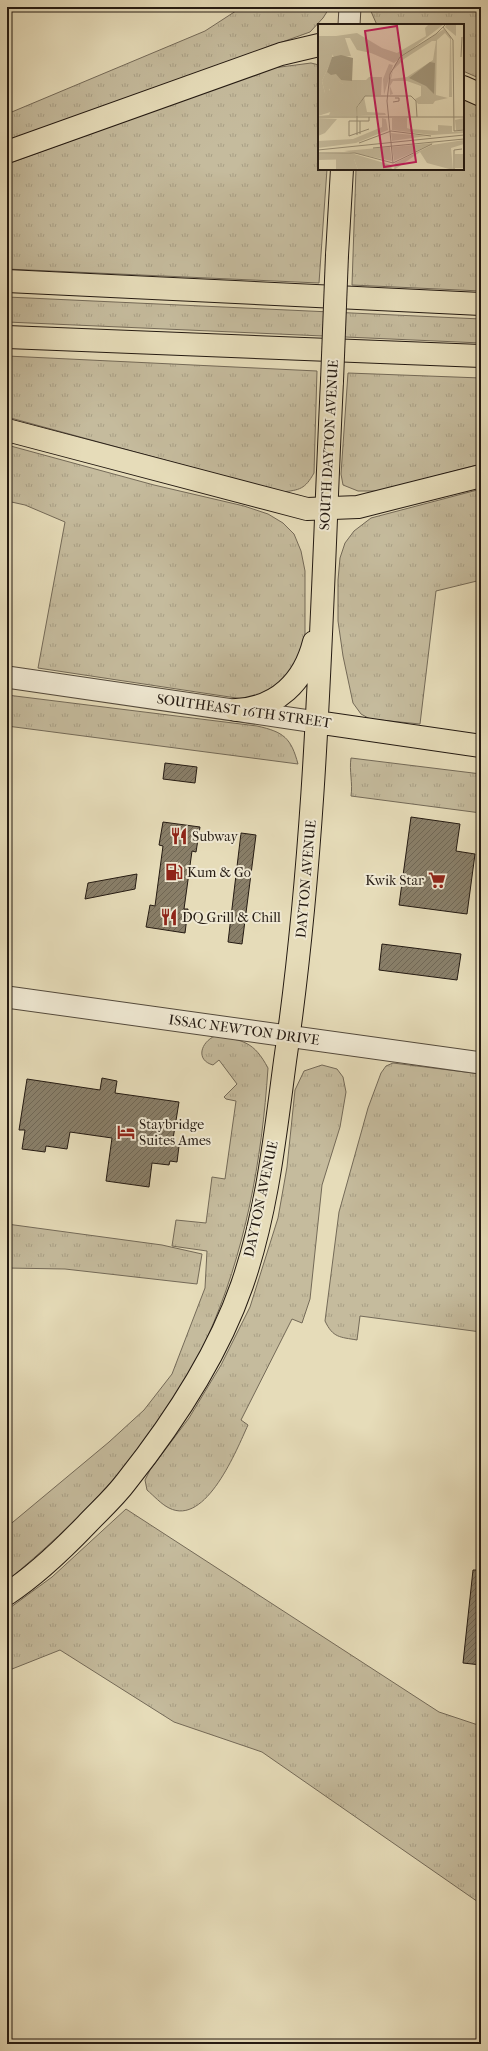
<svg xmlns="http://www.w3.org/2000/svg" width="488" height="2051" viewBox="0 0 488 2051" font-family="'IM FELL French Canon',serif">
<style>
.grass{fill:url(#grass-tufts);stroke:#746a58}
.building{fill:url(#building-hatch);stroke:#241a12}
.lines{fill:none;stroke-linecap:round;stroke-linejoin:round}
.minor-casing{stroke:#544a3c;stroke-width:23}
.major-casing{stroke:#241a12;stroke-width:24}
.highway-casing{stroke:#241a12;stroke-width:24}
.minor{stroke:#efe8d2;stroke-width:21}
.major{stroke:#e6dcb9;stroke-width:22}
.highway{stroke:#e6dcb9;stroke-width:22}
.major-bridge-casing{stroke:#241a12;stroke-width:24;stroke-linecap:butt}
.major-bridge{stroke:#e6dcb9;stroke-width:22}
.labels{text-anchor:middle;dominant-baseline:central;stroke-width:4;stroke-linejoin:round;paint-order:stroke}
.street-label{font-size:14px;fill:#241a12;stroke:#efe8d2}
.poi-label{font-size:14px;fill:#241a12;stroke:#efe8d2;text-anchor:start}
.inset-road{fill:none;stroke:#988e76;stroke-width:1}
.view{fill:#c2185b;fill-opacity:0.15;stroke:#c2185b;stroke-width:2}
.inset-edge{fill:none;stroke:#241a12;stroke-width:2}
</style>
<defs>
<pattern id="grass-tufts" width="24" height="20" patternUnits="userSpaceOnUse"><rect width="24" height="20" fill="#c5bb9d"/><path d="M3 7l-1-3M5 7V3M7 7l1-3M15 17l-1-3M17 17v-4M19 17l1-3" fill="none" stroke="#a9a086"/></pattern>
<pattern id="building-hatch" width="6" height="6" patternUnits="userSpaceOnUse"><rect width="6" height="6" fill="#897f69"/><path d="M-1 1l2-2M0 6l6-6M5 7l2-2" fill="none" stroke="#706755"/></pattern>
</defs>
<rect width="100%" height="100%" fill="#e6dcb9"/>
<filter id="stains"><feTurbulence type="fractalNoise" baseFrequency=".005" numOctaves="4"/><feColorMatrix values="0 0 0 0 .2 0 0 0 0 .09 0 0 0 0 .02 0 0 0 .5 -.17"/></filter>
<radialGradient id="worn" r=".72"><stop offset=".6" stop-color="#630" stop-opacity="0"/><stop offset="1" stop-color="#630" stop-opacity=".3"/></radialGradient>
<path class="grass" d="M242 7H330L323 18 310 32 7 141V114L205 31Z
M369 7H481V79L463 71V25H377Z
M311 63 319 65V169H327L319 283 7 269V164L273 68Z
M463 98 481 106V291L352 285 356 169H463Z
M7 297 481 319V343L7 322Z
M7 356 317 371 314 473C305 489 300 490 282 492L7 417Z
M348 373 481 378V464L378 491H358L343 485 341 474Z
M7 445 154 485 244 506 268 514 283 523 294 534 301 551 305 571V639L298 665 268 699H243L38 668 65 522 25 505 7 501Z
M481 489V580L436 591 420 724 370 719 361 714 353 703 343 656 338 621V580L340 558 345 543 354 531 371 518Z
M7 695 257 726C284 732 291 738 298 764L7 726Z
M351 758 481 774V813L351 796C353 783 349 771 351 758Z
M215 1036C244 1040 254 1042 268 1068 262 1160 245 1254 207 1338 201 1351 196 1365 189 1377 142 1456 78 1522 7 1581V1527L109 1442 144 1410 172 1374 205 1288 207 1251 172 1246 176 1220 206 1223 212 1177 225 1179 236 1101 226 1099 224 1097 237 1084 219 1060 213 1065C195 1060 201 1042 215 1036Z
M393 1063 481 1074V1332L360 1316 357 1340C340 1337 333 1338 325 1321L339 1212 368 1108 381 1073 386 1066Z
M322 1065 337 1069 343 1077 346 1092 340 1127 322 1185 310 1299 302 1323 292 1319 241 1420 248 1425C237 1449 206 1527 169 1508 161 1504 154 1496 147 1490L145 1480 150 1470 189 1418 221 1365 250 1307 278 1218 287 1167 295 1090 304 1071Z
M7 1224 162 1245 202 1254 197 1284 65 1269 7 1268Z
M126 1509 439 1712 481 1726V1904L262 1752 174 1722 60 1650 7 1671V1610L52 1577Z"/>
<path class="building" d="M165 763 197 767 195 783 163 779Z
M411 817 460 824 456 851 475 854 467 914 399 905Z
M163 822 200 827 196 852 192 851 184 909H188L185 933 146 927 150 905 155 906 163 846 159 845Z
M241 833 256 835 242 944 228 942Z
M137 874 135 889 85 899 88 883Z
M382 944 461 954 457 980 379 970Z
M102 1078 117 1081 115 1093 179 1102 172 1145 179 1146 177 1162 170 1161 169 1165 152 1163 149 1187 106 1181 112 1138 70 1132 67 1149 46 1146 45 1152 22 1149 25 1130H19L27 1079 100 1090Z
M473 1570H481V1665L463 1663Z"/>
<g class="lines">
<g class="minor-casing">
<path id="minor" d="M349 25 350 7
M7 677 316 722
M7 997 481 1063"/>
</g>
<g class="major-casing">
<path id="major" d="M337 255 342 169
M236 710C277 708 304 682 314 642
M316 722 481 746
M7 1594C36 1575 62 1550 86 1525 99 1511 114 1498 126 1482 173 1423 217 1357 242 1285 267 1213 275 1136 285 1061 318 836 321 608 332 381"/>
</g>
<g class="highway-casing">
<path id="highway" d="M463 87 481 95
M7 152 281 54 319 45
M7 281 481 304
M7 337 481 356
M7 430 307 509 358 507 481 476"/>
</g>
<use href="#minor" class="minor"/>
<use href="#major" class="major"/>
<use href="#highway" class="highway"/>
<g class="major-bridge-casing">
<path id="major-bridge" d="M332 381 337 255"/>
</g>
<use href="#major-bridge" class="major-bridge"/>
</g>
<defs>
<g id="restaurant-bare" transform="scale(1.38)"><path d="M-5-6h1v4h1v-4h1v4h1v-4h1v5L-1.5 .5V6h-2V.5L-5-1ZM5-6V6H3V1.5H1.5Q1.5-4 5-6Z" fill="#8f2418" stroke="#efe8d2" stroke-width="2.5" paint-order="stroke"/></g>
<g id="fuel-bare" transform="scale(1.38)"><path d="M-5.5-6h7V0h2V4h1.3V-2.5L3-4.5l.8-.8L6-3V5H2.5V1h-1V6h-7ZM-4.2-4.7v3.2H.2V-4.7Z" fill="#8f2418" stroke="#efe8d2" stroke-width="2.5" paint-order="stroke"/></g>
<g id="supermarket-bare" transform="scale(1.38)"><path d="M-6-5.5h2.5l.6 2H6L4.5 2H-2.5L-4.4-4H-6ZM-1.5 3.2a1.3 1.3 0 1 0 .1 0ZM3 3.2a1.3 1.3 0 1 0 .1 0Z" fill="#8f2418" stroke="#efe8d2" stroke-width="2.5" paint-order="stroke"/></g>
<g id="hotel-bare" transform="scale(1.38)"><path d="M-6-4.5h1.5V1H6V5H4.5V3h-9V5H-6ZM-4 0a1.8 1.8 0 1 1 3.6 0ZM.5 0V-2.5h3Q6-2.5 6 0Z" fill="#8f2418" stroke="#efe8d2" stroke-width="2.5" paint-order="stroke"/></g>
</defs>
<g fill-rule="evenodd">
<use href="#restaurant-bare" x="179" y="836"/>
<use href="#fuel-bare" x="174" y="872"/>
<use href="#supermarket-bare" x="437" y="880"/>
<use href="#restaurant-bare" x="169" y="917"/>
<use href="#hotel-bare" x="126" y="1132"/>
</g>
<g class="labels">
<g class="street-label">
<text transform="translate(329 445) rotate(-87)">SOUTH DAYTON AVENUE</text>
<text transform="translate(244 711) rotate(8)">SOUTHEAST 16TH STREET</text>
<text transform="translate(306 879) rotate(-85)">DAYTON AVENUE</text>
<text transform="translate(244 1030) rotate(8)">ISSAC NEWTON DRIVE</text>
<text transform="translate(261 1199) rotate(-78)">DAYTON AVENUE</text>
</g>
<g class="poi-label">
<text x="192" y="836">Subway</text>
<text x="187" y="872">Kum &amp; Go</text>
<text x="424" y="880" text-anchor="end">Kwik Star</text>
<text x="182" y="917">DQ Grill &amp; Chill</text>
<text x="139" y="1124">Staybridge<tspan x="139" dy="16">Suites Ames</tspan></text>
</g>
</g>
<g transform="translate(318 24)">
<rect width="146" height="146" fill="#e6dcb9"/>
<path d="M111 0H126L76 39 53 29 39 26 32 14H27L33 32 16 33 14 30 18 12 39 9 64 24 79 29 108 12 107 4ZM129 0H138V12L127 3ZM126 5 133 13 134 73H131L132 15 127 9 119 16 118 71 130 74 117 77 115 80H100L97 75 103 72V62L89 57H75L72 62 75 70 72 71 71 57 77 40 87 30ZM114 17H118L115 36 89 53 73 55 75 46 86 35ZM12 39 23 56H48L51 53H64L63 71 47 72 39 82 38 92H0L11 91 25 60 19 56 13 62 10 69H7L4 57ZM71 40 75 41 66 71 65 55ZM46 73 49 88 67 89 68 91 40 92V83ZM0 94 19 95 7 109 0 112ZM64 94 68 95 70 106 38 119 0 124V117L35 115 64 103ZM74 94H89V104L92 105 120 107V101L134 102V108L146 107V109L114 111 74 106ZM146 94V106H138L137 96ZM73 109 108 112 74 117ZM146 116V120L133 124 135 146 109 139 102 128 76 146 77 139 114 121ZM116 119 76 137 74 123ZM72 123 74 137 26 127ZM33 129 73 141 74 146H40L36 135 0 136V130ZM137 130H146V144H137Z" fill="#c5bb9d" fill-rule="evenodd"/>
<path d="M1 12H18L19 14 13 37 4 57 7 69 12 66V55L17 54 25 60H29L32 67 31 75 22 85 0 92ZM25 134 36 135 40 146H18V135Z" fill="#c5bb9d"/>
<path d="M23 31 35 34 34 57 23 56 18 50 13 51 9 48 14 33ZM112 38 117 39 116 70 108 62 91 54Z" fill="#a49a80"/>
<path class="inset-road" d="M125 3 135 16 136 107 146 106M143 33 144 13M75 78 81 77V74H77M0 93H70M70 93H146M42 97V110M51 105 31 112V97H51V93M39 111V83L47 72H93L98 77 99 93M41 119 73 107 113 112M55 124 146 115M0 126 146 111M1 129H37L75 139 114 120M75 139 69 77 72 50 82 33 118 10 128 0M136 146V126L144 125"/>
<path class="view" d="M79 2 98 138 66 143 47 7Z"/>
<rect width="146" height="146" class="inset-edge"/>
</g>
<rect width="488" height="2051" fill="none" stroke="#e6dcb9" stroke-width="24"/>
<rect x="8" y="8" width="472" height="2035" fill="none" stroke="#241a12" stroke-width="2"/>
<rect x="12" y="12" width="464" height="2027" fill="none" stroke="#241a12"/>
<rect width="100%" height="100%" filter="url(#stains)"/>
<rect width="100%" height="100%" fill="url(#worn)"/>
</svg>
